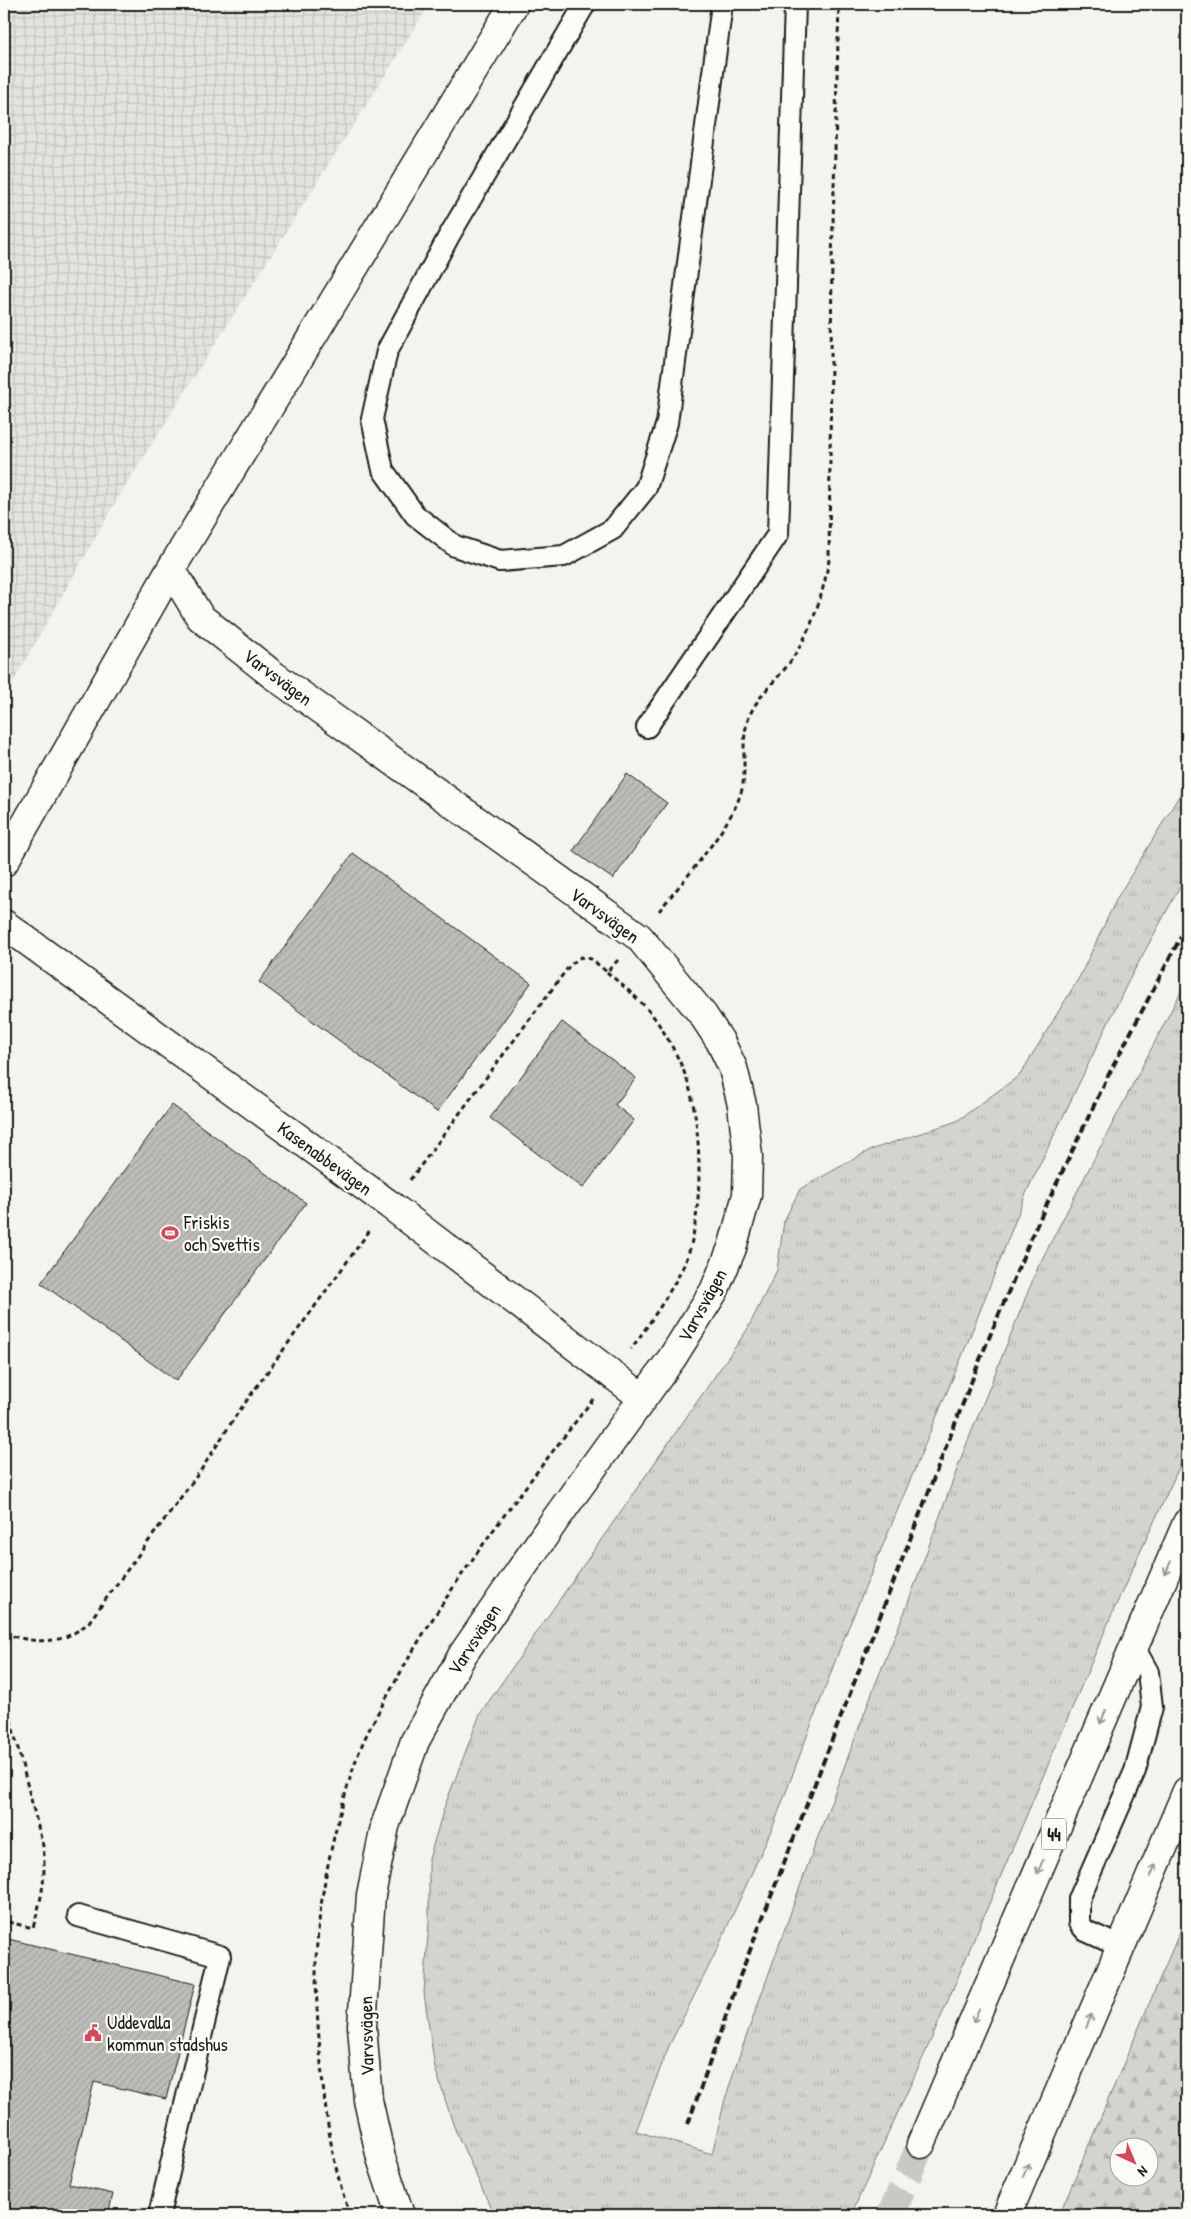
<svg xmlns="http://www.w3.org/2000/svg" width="1191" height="2219" viewBox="0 0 1191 2219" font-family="'Patrick Hand',sans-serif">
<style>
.industrial{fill:url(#industrial-grid)}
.grass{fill:url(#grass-tufts);stroke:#787876}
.forest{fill:url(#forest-firs);stroke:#787876;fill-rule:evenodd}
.building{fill:url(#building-hatch);stroke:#1c1c1c}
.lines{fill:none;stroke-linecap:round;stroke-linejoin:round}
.motorway-tunnel{stroke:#c9c8c4;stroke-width:28;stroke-dasharray:28 14;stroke-linecap:butt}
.service-casing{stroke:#1c1c1c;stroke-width:24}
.minor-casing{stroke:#1c1c1c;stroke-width:31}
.motorway-casing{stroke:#1c1c1c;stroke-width:31}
.path{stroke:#1c1c1c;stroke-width:3;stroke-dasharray:5 4;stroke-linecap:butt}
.service{stroke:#fdfcf7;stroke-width:20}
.minor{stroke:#fdfcf7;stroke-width:28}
.motorway{stroke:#fdfcf7;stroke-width:28}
.rail{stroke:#1c1c1c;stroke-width:4;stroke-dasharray:8 4;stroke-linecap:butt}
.oneway{stroke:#989794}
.labels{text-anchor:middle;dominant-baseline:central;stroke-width:4.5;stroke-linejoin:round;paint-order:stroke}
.shield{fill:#fdfcf7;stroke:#605f5e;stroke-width:1}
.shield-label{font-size:18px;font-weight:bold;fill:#1c1c1c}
.street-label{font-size:19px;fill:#1c1c1c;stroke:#fdfcf7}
.poi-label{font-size:19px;fill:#1c1c1c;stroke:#fdfcf7;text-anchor:start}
</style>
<defs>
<pattern id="industrial-grid" width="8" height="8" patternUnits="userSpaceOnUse" patternTransform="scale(1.25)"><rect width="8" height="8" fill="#e4e3de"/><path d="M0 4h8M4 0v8" fill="none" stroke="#c3c2be"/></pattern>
<pattern id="grass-tufts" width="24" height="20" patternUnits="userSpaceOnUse" patternTransform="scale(1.25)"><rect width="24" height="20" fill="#d4d3cf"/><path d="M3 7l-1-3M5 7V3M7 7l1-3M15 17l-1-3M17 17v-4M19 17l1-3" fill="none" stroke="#b5b5b1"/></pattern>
<pattern id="forest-firs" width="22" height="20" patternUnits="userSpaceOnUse" patternTransform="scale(1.25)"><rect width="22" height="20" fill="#d4d3cf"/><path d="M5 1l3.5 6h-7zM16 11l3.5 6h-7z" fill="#b5b5b1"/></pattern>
<pattern id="building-hatch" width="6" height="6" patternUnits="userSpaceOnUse" patternTransform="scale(1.25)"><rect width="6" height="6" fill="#bebdba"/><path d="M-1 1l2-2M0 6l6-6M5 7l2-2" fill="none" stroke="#a3a29f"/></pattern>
</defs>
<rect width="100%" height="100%" fill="#f4f3ee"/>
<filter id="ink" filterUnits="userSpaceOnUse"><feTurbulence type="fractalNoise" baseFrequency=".02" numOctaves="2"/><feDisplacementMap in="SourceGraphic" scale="10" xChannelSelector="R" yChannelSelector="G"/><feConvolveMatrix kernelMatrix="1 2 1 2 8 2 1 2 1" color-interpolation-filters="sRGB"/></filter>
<g filter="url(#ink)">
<path class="industrial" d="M4 4H430L119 496 4 698Z"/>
<path class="grass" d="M1187 783V874L1129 980 1027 1191 967 1344 842 1643 774 1824 714 1956 669 2046 636 2131 712 2154 725 2099 740 2054 816 1842 875 1685 905 1611 963 1453 1038 1267 1187 980V1450L1115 1607 935 2031 851 2215H494L454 2127 435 2068 424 1993 429 1921V1859L444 1808 480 1714 747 1330 777 1270 784 1221 800 1189 870 1150 957 1121 1020 1075 1080 976 1117 898Z"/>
<path class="forest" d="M1187 1915V2215H1059ZM1118 2146H1148V2176H1118Z"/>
<path class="building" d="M627 774 667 803 613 879 573 851Z
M353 853 531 983 437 1112 259 982Z
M562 1022 636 1078 615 1105 634 1120 583 1188 490 1118Z
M172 1105 306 1203 176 1381 41 1283Z
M4 1938 195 1984 166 2099 94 2082 69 2184 113 2194 108 2215H4Z"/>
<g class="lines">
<path class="motorway-tunnel" d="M891 2215 921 2144"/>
<g class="service-casing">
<path id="service" d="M585 4 449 236 387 351 372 419 383 470 415 515 455 546 500 561 564 556 613 529 646 488 667 423 722 4
M647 727 778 534 795 4
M78 1916 220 1956 159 2215
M1121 1947 1086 1931 1079 1923V1899L1135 1771 1152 1707 1148 1672 1134 1647"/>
</g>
<g class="minor-casing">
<path id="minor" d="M171 569 200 617 273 675 639 937 703 1015 720 1041 733 1068 742 1105 748 1156 747 1195 732 1248 714 1291 672 1358 555 1520 463 1654 415 1741 385 1826 371 1895 362 2026 368 2100 381 2158 400 2215
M4 862 171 569 514 4
M4 924 390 1205 643 1398"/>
</g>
<g class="motorway-casing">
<path id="motorway" d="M921 2144 1187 1523
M1007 2215 1187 1791"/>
</g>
<path class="path" d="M659 911C682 882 734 824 742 789 747 766 740 740 749 717 758 694 779 679 792 659 812 630 823 594 829 560L832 261 839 4
M607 972C625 988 645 1003 658 1023 669 1040 679 1058 686 1077 703 1124 704 1217 685 1263 673 1289 648 1326 631 1349
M410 1180 570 965 581 957 591 959 607 972 618 960
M4 1633C35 1644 63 1646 89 1622L201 1470 237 1414 370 1230
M4 1694 43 1846C46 1880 42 1896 33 1928L4 1921
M350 2215C330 2160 323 2097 319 2038 317 2013 316 1987 316 1962 318 1898 335 1823 355 1763 364 1736 379 1711 393 1686 449 1583 522 1491 594 1398"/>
<use href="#service" class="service"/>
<use href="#minor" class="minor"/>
<use href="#motorway" class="motorway"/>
<path class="rail" d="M688 2124 740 1976 981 1357 1033 1233 1109 1074 1187 925"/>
</g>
<defs><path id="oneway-shaft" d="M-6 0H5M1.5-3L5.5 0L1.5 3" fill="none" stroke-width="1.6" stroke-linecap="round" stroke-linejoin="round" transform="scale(1.25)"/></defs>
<g class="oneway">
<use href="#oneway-shaft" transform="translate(1168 1568) rotate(113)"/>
<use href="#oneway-shaft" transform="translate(1103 1717) rotate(113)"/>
<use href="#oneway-shaft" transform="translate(1040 1867) rotate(113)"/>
<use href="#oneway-shaft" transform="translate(1153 1871) rotate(-67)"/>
<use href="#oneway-shaft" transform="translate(976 2016) rotate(113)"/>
<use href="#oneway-shaft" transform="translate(1089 2021) rotate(-67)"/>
<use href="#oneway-shaft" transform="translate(1026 2170) rotate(-67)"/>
</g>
</g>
<defs>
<g id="stadium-bare" transform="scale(1.35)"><path d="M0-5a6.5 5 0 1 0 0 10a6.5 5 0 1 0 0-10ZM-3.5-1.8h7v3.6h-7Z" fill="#d1495b" stroke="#fdfcf7" stroke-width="2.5" paint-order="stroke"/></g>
<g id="civic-bare" transform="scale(1.35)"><path d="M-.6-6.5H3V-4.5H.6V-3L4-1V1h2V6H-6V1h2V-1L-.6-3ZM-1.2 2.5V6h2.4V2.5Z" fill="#d1495b" stroke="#fdfcf7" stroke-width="2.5" paint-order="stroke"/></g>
</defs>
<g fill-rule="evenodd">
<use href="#stadium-bare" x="170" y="1233"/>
<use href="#civic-bare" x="93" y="2033"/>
</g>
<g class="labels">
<rect class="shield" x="1041.5" y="1818.5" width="25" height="31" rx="4"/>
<g class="shield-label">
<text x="1054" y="1834">44</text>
</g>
<g class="street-label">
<text transform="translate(278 677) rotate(37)">Varvsvägen</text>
<text transform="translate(605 915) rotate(36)">Varvsvägen</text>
<text transform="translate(325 1158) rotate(36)">Kasenabbevägen</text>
<text transform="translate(702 1305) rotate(-61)">Varvsvägen</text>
<text transform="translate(474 1639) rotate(-57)">Varvsvägen</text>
<text transform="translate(366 2036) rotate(-91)">Varvsvägen</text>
</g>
<g class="poi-label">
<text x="184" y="1222">Friskis<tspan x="184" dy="22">och Svettis</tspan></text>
<text x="107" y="2022">Uddevalla<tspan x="107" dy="22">kommun stadshus</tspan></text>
</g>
</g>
<rect width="1191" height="2219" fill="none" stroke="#fdfcf7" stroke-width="20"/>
<rect x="10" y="10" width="1171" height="2199" fill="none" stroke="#1c1c1c" stroke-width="2" filter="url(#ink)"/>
<g transform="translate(1134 2162) rotate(136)"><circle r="24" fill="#fdfcf7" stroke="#a3a29f"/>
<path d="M0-4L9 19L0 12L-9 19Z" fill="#d1495b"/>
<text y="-8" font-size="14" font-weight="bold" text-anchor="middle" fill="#1c1c1c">N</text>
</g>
</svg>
